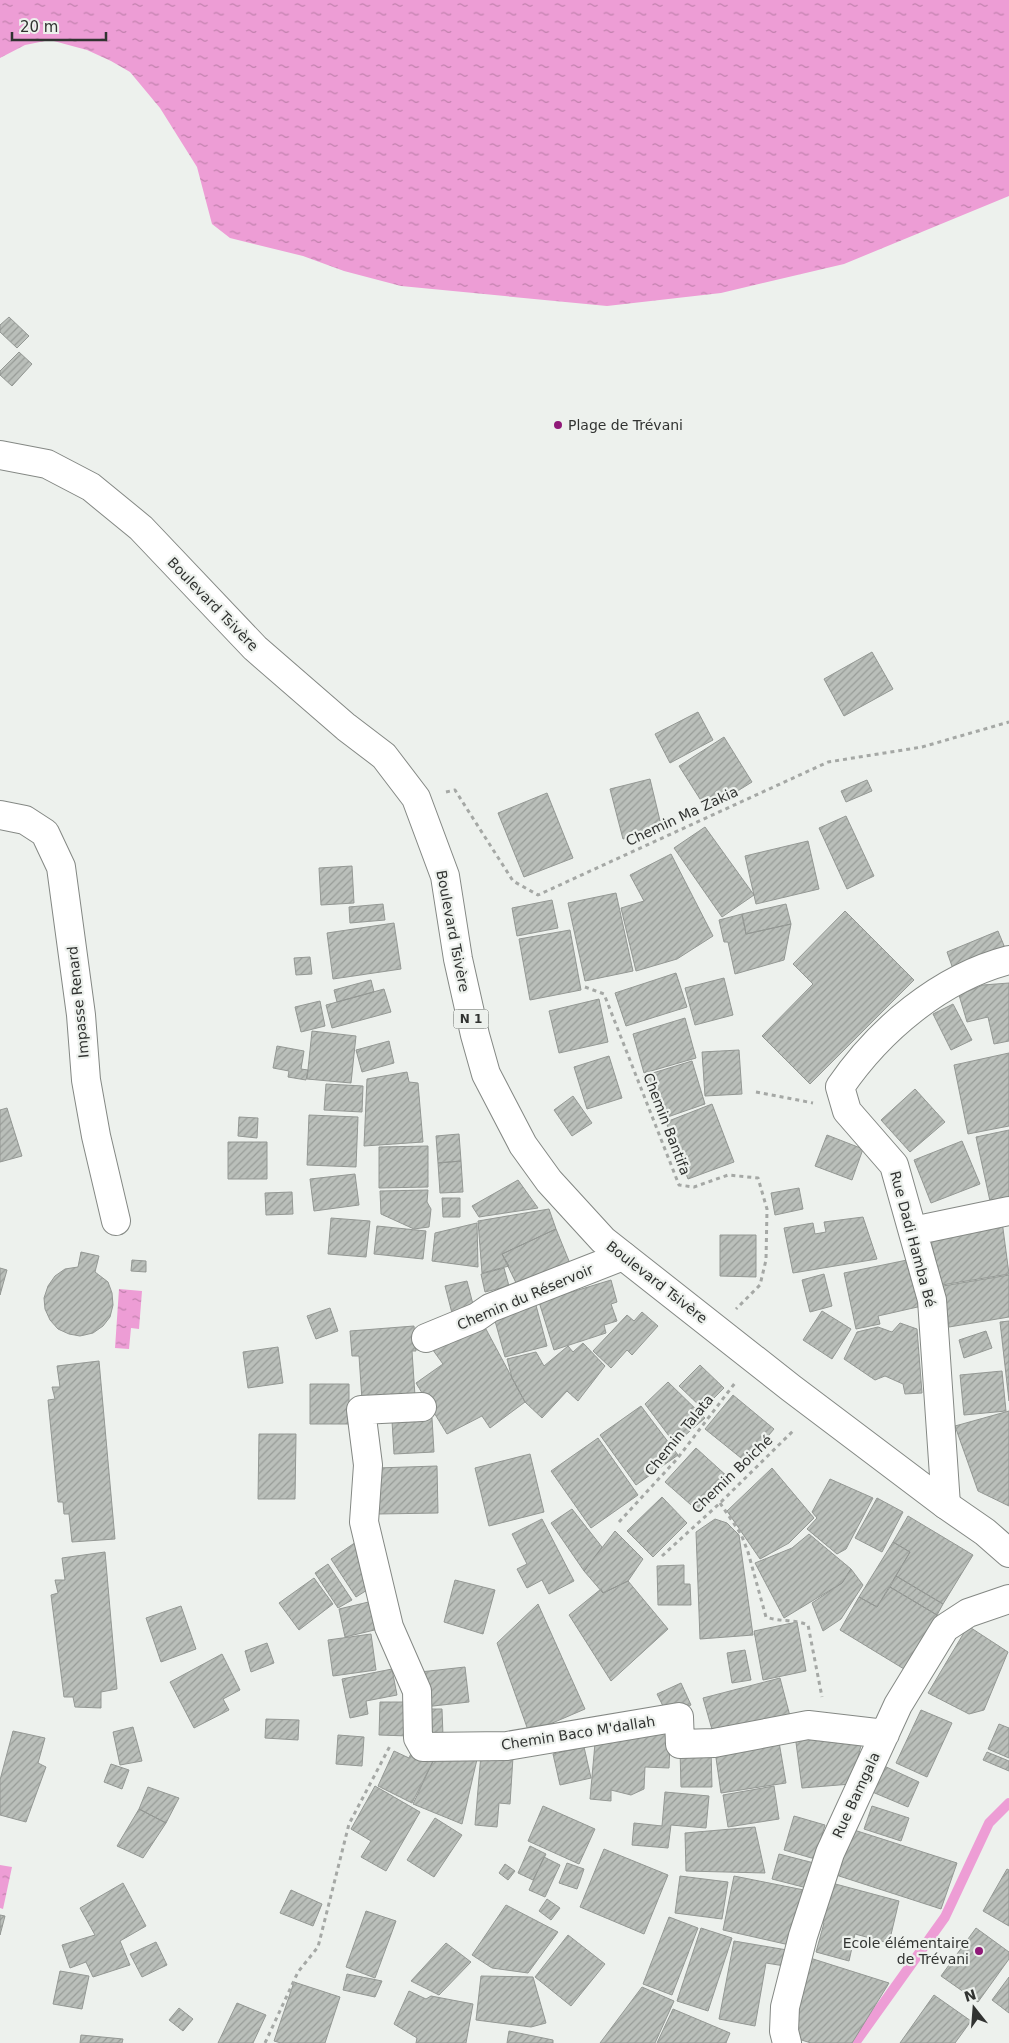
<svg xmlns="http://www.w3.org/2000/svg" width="1009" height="2043" viewBox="0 0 1009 2043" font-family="'DejaVu Sans',sans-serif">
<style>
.water{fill:url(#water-ripples)}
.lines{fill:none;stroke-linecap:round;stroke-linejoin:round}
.stream{stroke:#ed9dd5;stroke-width:10}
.building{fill:url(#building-hatch);stroke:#949894}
.minor-casing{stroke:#848884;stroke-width:30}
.major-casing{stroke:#848884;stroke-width:30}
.path{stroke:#a5a8a5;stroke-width:3;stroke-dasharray:4 4;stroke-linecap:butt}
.minor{stroke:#fff;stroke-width:28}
.major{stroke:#fff;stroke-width:28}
.poi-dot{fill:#901978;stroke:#edf1ed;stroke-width:2}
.labels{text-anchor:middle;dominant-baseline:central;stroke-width:4.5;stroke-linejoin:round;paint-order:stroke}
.shield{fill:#edf1ed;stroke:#696c69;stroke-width:1}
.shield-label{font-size:12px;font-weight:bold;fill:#313331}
.poi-label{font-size:14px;fill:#313331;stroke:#edf1ed;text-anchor:start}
.street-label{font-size:14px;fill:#313331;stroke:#edf1ed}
</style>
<defs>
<pattern id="water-ripples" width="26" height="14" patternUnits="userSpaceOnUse" patternTransform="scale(1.25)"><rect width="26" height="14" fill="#ed9dd5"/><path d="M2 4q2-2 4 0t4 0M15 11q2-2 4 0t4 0" fill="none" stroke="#c181ad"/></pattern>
<pattern id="building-hatch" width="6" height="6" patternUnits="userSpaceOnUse" patternTransform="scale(1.25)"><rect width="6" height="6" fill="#babfba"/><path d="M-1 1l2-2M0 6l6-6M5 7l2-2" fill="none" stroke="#989c98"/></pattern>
</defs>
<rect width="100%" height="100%" fill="#edf1ed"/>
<path class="water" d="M0 0H1009V196L844 264 721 293 607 306 401 286 344 271 303 256 230 238 212 224 197 167 160 108 130 72 111 61 87 50 50 40 25 45 0 58Z
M119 1289 142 1291 139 1329 131 1328 129 1349 115 1348Z
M0 1865 12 1867 3 1909 0 1908Z"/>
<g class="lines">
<path class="stream" d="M855 2043 945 1917 989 1823 1009 1803"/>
</g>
<path class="building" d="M9 317 29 336 17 348 0 332V325Z
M19 352 32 364 12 386 0 375V371Z
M872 652 893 689 844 716 824 679Z
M698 712 713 740 670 763 655 734Z
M724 737 752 782 707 810 679 766Z
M650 779 662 829 623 839 610 789Z
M867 780 872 791 846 802 841 791Z
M547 793 573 858 524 877 498 813Z
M846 816 874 876 847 889 819 828Z
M705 827 754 895 722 917 674 848Z
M808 841 819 889 756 904 745 856Z
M671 854 713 936 677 959 636 971 621 908 644 901 630 875Z
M352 866 354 903 321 905 319 868Z
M616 893 633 971 585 981 568 903Z
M552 900 558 928 517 936 512 908Z
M383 904 385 920 350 923 349 907Z
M786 904 791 924 746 934 742 914Z
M845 911 914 980 810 1084 762 1036 813 984 793 964Z
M742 914 746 934 791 924 784 960 735 974 728 942H724L719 920Z
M394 923 401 969 333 979 327 933Z
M570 930 581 990 530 1000 519 939Z
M998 931 1005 948 953 969 947 952Z
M310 957 312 974 296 975 294 958Z
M676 973 687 1007 626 1026 615 993Z
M724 978 733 1015 695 1025 685 988Z
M371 980 374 992 337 1002 334 990Z
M1009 983V1041L994 1044 988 1017 967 1022 959 995 983 985Z
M384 989 391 1012 332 1028 326 1005Z
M599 999 608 1042 559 1053 549 1011Z
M320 1001 325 1026 301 1032 295 1007Z
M953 1004 972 1040 951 1050 933 1014Z
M685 1018 696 1058 644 1073 633 1034Z
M312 1031 356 1036 351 1083 307 1079Z
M389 1041 394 1063 362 1072 356 1050Z
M277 1046 304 1051 301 1069 308 1070 306 1080 288 1077 289 1071 273 1068Z
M739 1050 742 1094 705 1096 702 1052Z
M1009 1053V1126L968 1134 954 1065Z
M609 1056 622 1098 587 1109 574 1067Z
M692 1061 705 1104 659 1120 643 1076Z
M407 1072 409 1082 418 1083 423 1142 364 1146 367 1079Z
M326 1084 363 1086 362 1112 324 1110Z
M915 1089 945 1122 910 1152 881 1120Z
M573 1096 592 1123 572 1136 554 1110Z
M712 1104 734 1162 688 1179 666 1122Z
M7 1108 22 1156 0 1162V1110Z
M309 1115 358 1117 356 1167 307 1165Z
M239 1117 258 1118 257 1138 238 1136Z
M1009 1130V1197L990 1201 976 1137Z
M459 1134 461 1161 438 1163 436 1136Z
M827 1135 863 1149 852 1180 815 1166Z
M962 1141 980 1184 931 1203 914 1160Z
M228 1142H267V1179H228Z
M428 1146V1187L379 1188V1147Z
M461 1161 463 1192 440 1193 438 1163Z
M355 1174 359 1205 314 1211 310 1179Z
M518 1180 538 1208 479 1217 472 1206Z
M799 1188 803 1209 775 1215 771 1193Z
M428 1190 427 1202 431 1209 429 1227 414 1229 381 1214 380 1191Z
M292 1192 293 1214 266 1215 265 1193Z
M442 1198H460V1217H443Z
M549 1209 556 1229 502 1254 509 1266 482 1273 478 1221Z
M863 1217 877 1259 793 1273 784 1228 813 1223 815 1234 826 1232 824 1222Z
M331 1218 370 1221 366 1257 328 1254Z
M1002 1221 1009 1274 942 1285 930 1238Z
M477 1223 478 1267 432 1261 435 1233Z
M377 1226 426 1231 423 1259 374 1254Z
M556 1229 571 1266 519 1289 502 1254Z
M720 1235H756V1277L720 1276Z
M81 1252 99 1256 95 1272 108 1282 112 1293 113 1305 110 1317 103 1326 93 1333 80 1336 69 1334 58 1329 50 1320 45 1309 44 1298 48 1286 55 1276 65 1269 78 1267Z
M912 1259 922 1306 878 1316 880 1324 856 1329 844 1273Z
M132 1260 146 1261V1272L131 1271Z
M0 1268 7 1270 0 1295Z
M504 1268 509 1286 485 1292 481 1274Z
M824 1274 832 1306 810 1312 802 1280Z
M1009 1275V1317L949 1327 943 1286Z
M611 1280 617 1302 611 1304 617 1321 604 1325 606 1333 554 1350 539 1302Z
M467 1281 476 1316 454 1321 445 1286Z
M534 1298 547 1346 505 1357 492 1310Z
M330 1308 338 1331 316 1339 307 1316Z
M822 1311 851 1329 832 1359 803 1340Z
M642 1312 658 1326 632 1355 627 1350 611 1368 593 1351 627 1315 634 1321Z
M480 1318 525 1402 490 1428 482 1416 447 1434 416 1383 443 1364 430 1346Z
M1009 1321V1401L1000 1322Z
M900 1323 917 1329 922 1393 905 1394 903 1384 885 1376 875 1380 844 1359 857 1332 878 1327 892 1332Z
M414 1326 416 1351H412L415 1396 362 1400 359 1356H352L350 1331Z
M986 1331 992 1348 964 1358 959 1340Z
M583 1343 605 1366 578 1401 567 1391 542 1418 525 1402 512 1378 507 1359 536 1352 544 1366 568 1346 573 1352Z
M278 1347 283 1383 248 1388 243 1352Z
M99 1361 115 1539 72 1542 69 1514H64L63 1502H58L48 1400 55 1399 52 1387H60L57 1366Z
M700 1365 724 1388 703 1409 679 1386Z
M1002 1371 1006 1411 964 1415 960 1375Z
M668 1382 705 1418 675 1444 645 1404Z
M310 1384H349V1424H310Z
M733 1395 774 1429 746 1462 705 1429Z
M641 1406 678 1455 636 1485 600 1435Z
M1009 1411V1506L978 1491 955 1426Z
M432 1418 434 1452 394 1454 392 1421Z
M259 1434H296L295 1499H258Z
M598 1438 638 1495 591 1528 551 1471Z
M696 1448 729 1478 699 1512 665 1482Z
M530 1454 544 1512 489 1526 475 1468Z
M437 1466 438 1513 378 1514 377 1468Z
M772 1468 814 1518 789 1543 760 1559 727 1511Z
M830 1479 873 1498 846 1549 837 1554 807 1529 817 1518 812 1512Z
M662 1497 687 1523 653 1557 627 1531Z
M877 1498 903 1512 882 1552 855 1538Z
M572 1509 602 1547 584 1571 551 1523Z
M908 1516 973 1555 943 1604 896 1576 910 1552 893 1542Z
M542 1519 574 1581 549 1594 542 1580 527 1588 517 1569 527 1564 512 1534Z
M715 1519 727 1523 739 1535 753 1635 700 1639 696 1532Z
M615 1531 643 1559 628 1581 603 1593 584 1571Z
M809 1534 851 1569 842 1583 784 1618 755 1563 792 1548Z
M356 1542 375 1585 356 1597 331 1559Z
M893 1542 910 1552 877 1607 859 1597Z
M105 1552 117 1689 101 1692V1708L75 1707 73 1697H64L51 1595 58 1593 55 1580H65L62 1558Z
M328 1564 352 1600 338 1608 315 1573Z
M684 1565V1584H690L691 1605H658L657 1566Z
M851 1569 863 1585 841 1619 823 1631 812 1603 842 1583Z
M896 1576 943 1604 937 1615 890 1587Z
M314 1578 333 1604 299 1630 279 1603Z
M455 1580 495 1590 483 1634 444 1622Z
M628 1581 668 1629 611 1681 569 1615 601 1589 603 1593Z
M890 1587 937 1615 904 1669 840 1630 859 1597 877 1607Z
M377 1600 383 1628 345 1637 339 1609Z
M538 1604 585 1709 529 1733 497 1643Z
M181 1606 196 1649 161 1662 146 1618Z
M797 1622 806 1671 763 1680 754 1631Z
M968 1626 1008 1652 984 1710 969 1714 928 1693Z
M371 1634 376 1670 333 1676 328 1640Z
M267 1643 274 1663 251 1672 245 1651Z
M745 1650 751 1680 732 1683 727 1653Z
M222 1654 240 1690 223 1699 229 1710 194 1728 170 1682Z
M465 1667 469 1702 424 1707 420 1672Z
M392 1669 397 1695 366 1701 368 1714 350 1718 342 1679Z
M780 1678 791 1720 715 1740 703 1698Z
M681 1683 691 1705 668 1716 657 1694Z
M380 1702H410L409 1736 379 1735Z
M422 1709H442L443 1736 422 1737Z
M921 1710 952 1723 927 1777 896 1763Z
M266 1719 299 1720 298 1740 265 1738Z
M671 1722 669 1768 645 1767 644 1789 631 1795 611 1790V1801L590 1799 596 1732Z
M999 1724 1009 1728V1758L988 1749Z
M133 1727 142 1761 120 1765 113 1732Z
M13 1731 45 1738 38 1763 46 1767 26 1822 0 1815V1780Z
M864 1734 851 1784 802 1788 795 1735Z
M338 1735 364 1737 362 1766 336 1764Z
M779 1742 786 1783 721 1793 715 1751Z
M584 1747 591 1778 560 1785 553 1754Z
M413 1749 434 1759 412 1803 378 1786 394 1751 409 1758Z
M680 1750H711L712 1787H681Z
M987 1752 1009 1761V1771L983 1760Z
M481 1754 513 1757 510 1804 499 1803 497 1827 475 1825Z
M478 1755 462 1824 413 1804 434 1759Z
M111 1764 129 1770 122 1789 104 1782Z
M882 1765 919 1782 908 1807 870 1791Z
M375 1786 420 1812 386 1871 361 1857 371 1841 351 1829Z
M774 1786 779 1819 728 1827 723 1795Z
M148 1787 179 1798 166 1823 139 1809Z
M665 1792 709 1796 706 1828 671 1825 668 1848 632 1845 634 1823 662 1826Z
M543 1806 595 1829 579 1864 528 1841Z
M872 1806 909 1818 901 1841 864 1829Z
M139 1809 166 1823 143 1858 117 1846Z
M794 1816 825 1825 815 1859 784 1850Z
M435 1818 462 1835 434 1877 407 1860Z
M755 1827 765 1873 686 1871 685 1833Z
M851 1829 957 1863 941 1909 836 1875Z
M530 1846 546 1854 533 1880 518 1873Z
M604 1849 668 1875 644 1934 580 1907Z
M779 1854 814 1863 807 1888 772 1879Z
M544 1857 560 1865 545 1897 529 1890Z
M567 1863 584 1869 577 1889 559 1883Z
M505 1864 515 1871 508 1880 499 1873Z
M1007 1869 1009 1870V1926L983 1911Z
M680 1876 728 1882 722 1919 675 1913Z
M734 1876 804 1890 794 1946 723 1930Z
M828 1882 899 1901 889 1943 855 1934 849 1961 816 1952 824 1923 817 1921Z
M123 1883 146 1926 120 1941 130 1965 93 1977 86 1962 70 1968 62 1945 95 1935 80 1908Z
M291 1890 322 1904 313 1926 280 1913Z
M547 1899 560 1908 551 1920 539 1911Z
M506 1905 558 1932 528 1973 492 1968 472 1955Z
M366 1911 396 1921 375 1978 346 1967Z
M0 1915 5 1916 0 1935Z
M669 1917 698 1928 672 1995 643 1984Z
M701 1928 732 1938 708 2011 677 2001Z
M976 1928 1009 1952V1959L978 2002 941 1976Z
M568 1935 605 1964 571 2006 535 1977Z
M734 1941 793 1951 791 1967 766 1963 755 2026 719 2019Z
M156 1942 167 1965 142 1977 130 1954Z
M446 1943 471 1962 439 1995 411 1981Z
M810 1958 889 1983 852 2043H811L792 2037Z
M60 1971 89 1976 82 2009 53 2004Z
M347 1974 382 1981 375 1997 343 1990Z
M481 1976 533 1977 546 2023 531 2027 476 2020Z
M1009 1977V2013L992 2000Z
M294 1982 340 1997 325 2043H281L274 2041Z
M642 1987 674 2001 655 2043H600Z
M409 1991 426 1999 431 1996 473 2004 466 2043H416L417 2038 394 2024Z
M934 1995 971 2021 955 2043H900Z
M237 2003 266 2015 253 2043H218Z
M179 2008 193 2019 183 2031 169 2020Z
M673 2009 730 2033 726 2043H657Z
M509 2031 553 2040V2043H507Z
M81 2035 123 2039 122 2043H80Z"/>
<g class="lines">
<g class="minor-casing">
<path id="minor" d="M0 815 25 820 45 833 61 867 81 1015 86 1080 96 1136 116 1221
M913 1231 1009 1211
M426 1338 477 1317 490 1308 623 1256
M422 1407 361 1410 368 1465 364 1522 389 1627 417 1691 418 1738 423 1747 507 1746 679 1717 680 1744 714 1743 808 1725 885 1734
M946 1505 932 1300 894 1165 847 1111 840 1087C879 1030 940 978 1009 960
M787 2043 784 2031 785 2007 803 1936 830 1853 898 1705 945 1628 968 1613 1009 1599"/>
</g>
<g class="major-casing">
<path id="major" d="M0 455 47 464 91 487 141 528 255 648 346 727 384 756 416 798 445 876 458 959 475 1035 486 1074 523 1145 549 1181 603 1240 791 1388 946 1505 985 1532 1009 1553"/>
</g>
<path class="path" d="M446 792 455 790 513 881 538 895 828 762 922 747 1009 722
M585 987 604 994 679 1185 694 1187 728 1175 758 1178 767 1209 766 1260 760 1285 736 1309
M756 1092 813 1103
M720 1503 741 1534 748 1552 766 1617C780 1622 794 1619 808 1625L822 1697
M619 1522 677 1459 735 1383
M662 1556 720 1503 795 1429
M265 2043 298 1972 318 1947 349 1824 390 1746"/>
<use href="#minor" class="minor"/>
<use href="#major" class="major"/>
</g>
<g class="poi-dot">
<circle cx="558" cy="425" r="5"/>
<circle cx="979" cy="1951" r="5"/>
</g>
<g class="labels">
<rect class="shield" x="453.5" y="1009.5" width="35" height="19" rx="4"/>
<g class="shield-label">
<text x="471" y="1019">N 1</text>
</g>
<g class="poi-label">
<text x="568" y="425">Plage de Trévani</text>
<text x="969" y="1943" text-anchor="end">Ecole élémentaire<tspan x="969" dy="16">de Trévani</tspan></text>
</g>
<g class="street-label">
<text transform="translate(213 604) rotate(46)">Boulevard Tsivère</text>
<text transform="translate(682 816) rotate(-25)">Chemin Ma Zakia</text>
<text transform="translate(453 931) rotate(79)">Boulevard Tsivère</text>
<text transform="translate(78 1002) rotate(-96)">Impasse Renard</text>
<text transform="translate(667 1124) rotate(69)">Chemin Bantifa</text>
<text transform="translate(913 1239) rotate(75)">Rue Dadi Hamba Bé</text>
<text transform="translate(657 1282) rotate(38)">Boulevard Tsivère</text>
<text transform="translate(525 1297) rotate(-23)">Chemin du Réservoir</text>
<text transform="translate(679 1435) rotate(-51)">Chemin Talata</text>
<text transform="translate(732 1474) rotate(-44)">Chemin Boiché</text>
<text transform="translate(578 1733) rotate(-9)">Chemin Baco M'dallah</text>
<text transform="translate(856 1795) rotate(-65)">Rue Bamgala</text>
</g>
</g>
<g transform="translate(974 2008) rotate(343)" stroke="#edf1ed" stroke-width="4" paint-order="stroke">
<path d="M0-4L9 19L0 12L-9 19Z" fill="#313331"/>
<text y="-8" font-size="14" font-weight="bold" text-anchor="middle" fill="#313331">N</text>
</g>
<path d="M12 32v8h94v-8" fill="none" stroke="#313331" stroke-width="2.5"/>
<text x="20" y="32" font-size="15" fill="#313331" stroke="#edf1ed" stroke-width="4" paint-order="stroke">20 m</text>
</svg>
